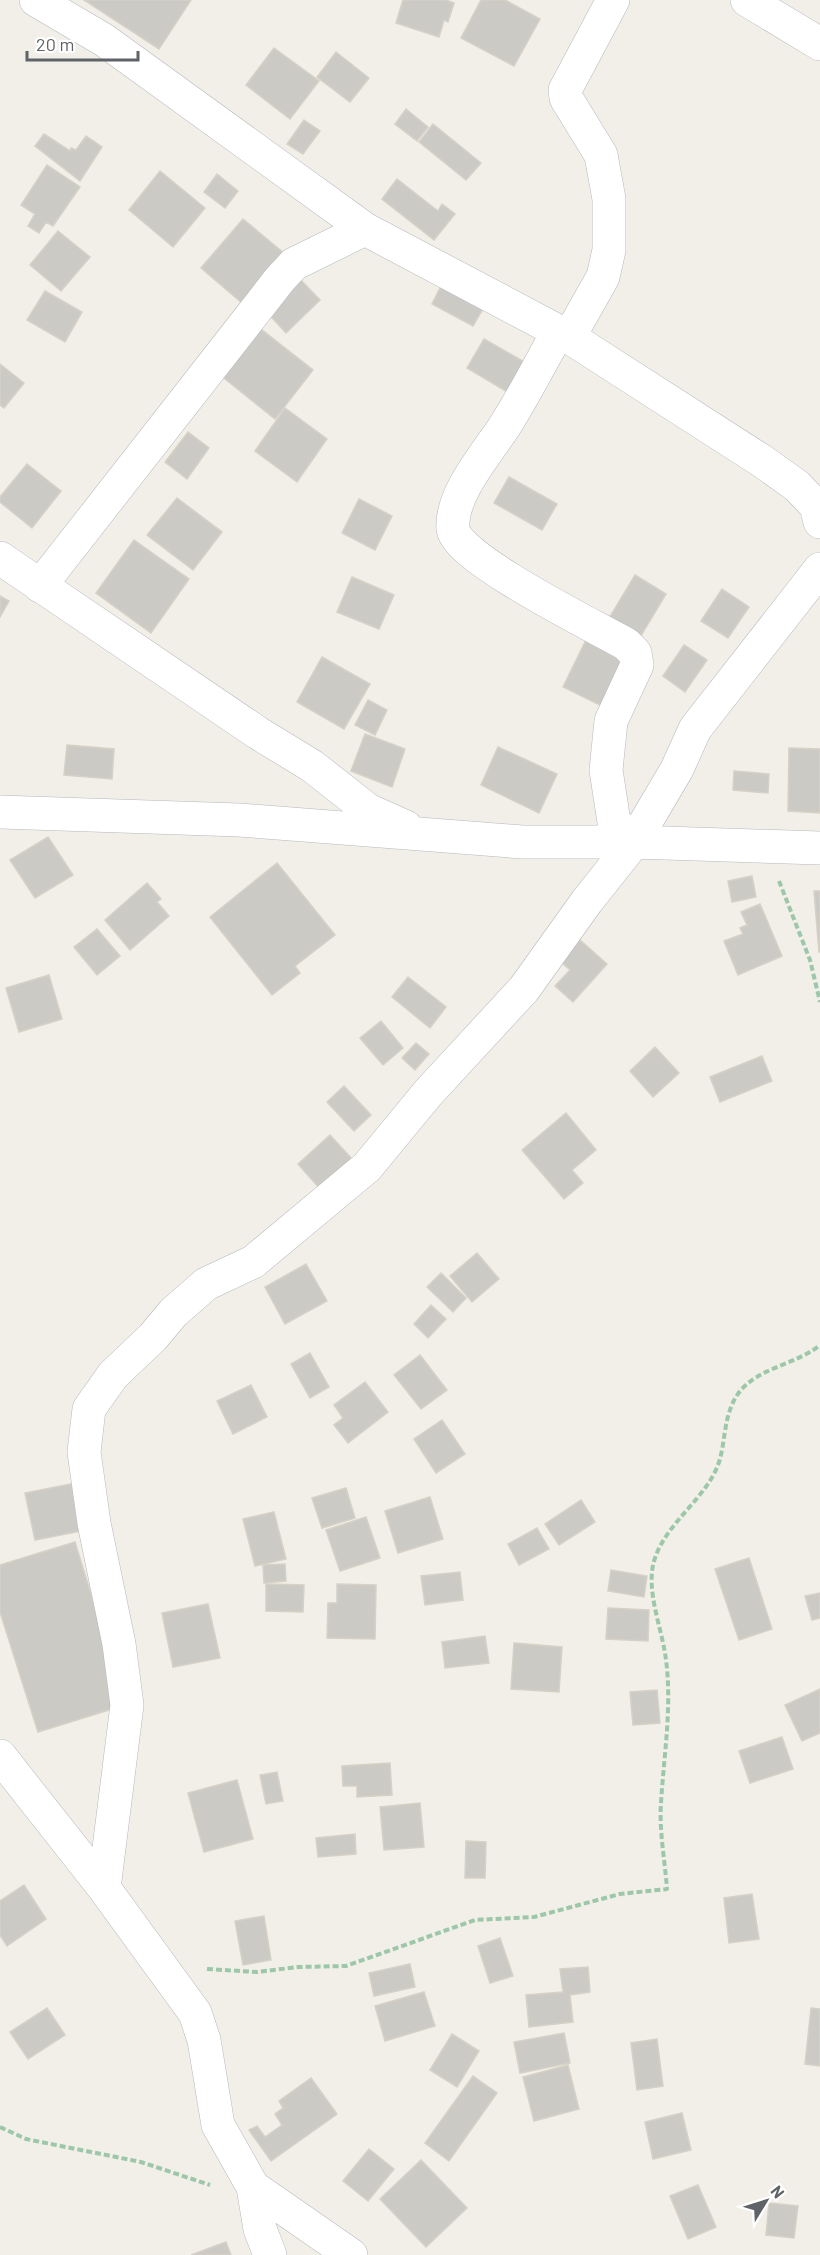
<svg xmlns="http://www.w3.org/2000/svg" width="820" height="2255" viewBox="0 0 820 2255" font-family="Barlow,sans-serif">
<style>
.building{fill:#cccac5;stroke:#d6d1c6;stroke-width:1.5}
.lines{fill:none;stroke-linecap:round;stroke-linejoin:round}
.minor-casing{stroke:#b5b8bc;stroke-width:34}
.path{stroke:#9cc7a9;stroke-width:4;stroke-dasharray:6 3;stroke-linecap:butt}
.minor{stroke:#fff;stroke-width:33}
</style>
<rect width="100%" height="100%" fill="#f1efe8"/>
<path class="building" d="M84 0H191L159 49Z
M403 0H446L454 3 448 22 444 20 439 37 396 23Z
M481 0H505L540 19 514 66 461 38Z
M274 48 319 81 290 119 246 85Z
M336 52 369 78 350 102 317 77Z
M406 109 428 127 417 141 395 124Z
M304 120 320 131 303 154 287 144Z
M433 124 481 163 466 180 419 142Z
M44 134 70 151 71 148 76 150 86 136 102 147 80 181 35 146Z
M47 165 80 187 53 226 46 222 39 233 28 226 35 214 21 205Z
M160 171 205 208 173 247 129 210Z
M217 174 238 191 225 208 204 192Z
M397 179 438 211 442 204 455 214 434 240 382 199Z
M243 219 291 259 249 309 201 268Z
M58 231 90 257 61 291 30 265Z
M298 277 320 300 286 333 264 309Z
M442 284 484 307 473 326 432 304Z
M45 291 82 312 65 342 27 320Z
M253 323 313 370 275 419 215 371Z
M484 339 526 363 509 393 467 368Z
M0 364 24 383 4 408 0 405Z
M285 408 327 439 297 482 255 451Z
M188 432 209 448 187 479 165 462Z
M27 464 61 491 32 528 0 502V497Z
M509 477 557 504 542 530 494 503Z
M177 498 222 532 193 570 147 535Z
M359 499 392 516 375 550 342 533Z
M134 540 189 579 151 633 96 593Z
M635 575 666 594 639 639 608 620Z
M352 577 394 595 379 629 337 612Z
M722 589 749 607 728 638 701 621Z
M0 596 9 601 0 617Z
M586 640 628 660 606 708 563 687Z
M684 645 707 660 685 692 663 676Z
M322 657 370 684 344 729 297 702Z
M368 700 387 710 375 735 355 725Z
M365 734 405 749 392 787 351 771Z
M67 745 114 749 112 779 64 775Z
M498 747 557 774 539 813 481 785Z
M789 748 820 749V813L788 811Z
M734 771 769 774 768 793 733 790Z
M48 837 73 875 35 898 10 860Z
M277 863 335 935 295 966 300 973 272 995 210 917Z
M752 876 756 897 732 902 728 881Z
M147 883 161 899 157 902 169 916 130 950 105 920Z
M814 891H820V952H819Z
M760 904 782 956 738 975 724 941 743 934 740 928 747 925 741 912Z
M97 929 120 956 97 975 74 947Z
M580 940 607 964 573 1002 555 986 570 970 561 962Z
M49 975 62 1019 19 1032 6 988Z
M408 977 446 1007 430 1028 392 997Z
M381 1021 403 1048 383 1065 360 1038Z
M416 1043 429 1054 415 1070 402 1058Z
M655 1047 679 1073 653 1097 630 1071Z
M762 1056 772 1081 720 1102 710 1077Z
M344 1086 371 1115 354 1131 327 1102Z
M566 1113 596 1150 572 1170 583 1183 564 1199 522 1150Z
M330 1135 352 1159 320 1189 298 1164Z
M477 1253 499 1279 472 1302 450 1276Z
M306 1264 327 1301 285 1324 265 1287Z
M441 1273 466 1298 453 1312 427 1287Z
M431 1305 446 1319 428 1338 414 1324Z
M310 1353 329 1387 310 1398 291 1364Z
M420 1355 447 1390 421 1409 394 1375Z
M365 1382 388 1412 348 1443 334 1425 343 1418 334 1405Z
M251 1385 267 1417 233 1434 217 1401Z
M442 1420 465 1454 436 1473 414 1439Z
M71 1484 81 1531 35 1540 25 1493Z
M346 1488 355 1518 322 1528 312 1498Z
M430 1497 443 1539 398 1553 385 1511Z
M581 1500 595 1522 559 1545 545 1524Z
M274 1512 286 1559 255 1566 243 1519Z
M366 1517 380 1558 340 1571 326 1530Z
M537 1528 549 1549 519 1565 508 1544Z
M75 1542 125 1705 38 1732 0 1612V1565Z
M749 1558 772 1629 739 1640 715 1569Z
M285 1564 286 1581 264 1583 263 1565Z
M611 1570 647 1576 644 1597 608 1591Z
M460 1572 463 1600 425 1605 421 1576Z
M266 1584 304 1585 303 1612 266 1611Z
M337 1584 376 1585 375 1639 327 1638 328 1603H337Z
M820 1593V1618L812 1620 805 1596Z
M208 1604 220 1658 173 1667 162 1613Z
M608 1608 649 1610 648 1641 606 1639Z
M485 1636 489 1663 445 1668 442 1642Z
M514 1643 562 1647 559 1692 511 1689Z
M820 1689V1733L802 1741 785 1705Z
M657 1690 660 1723 633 1725 630 1692Z
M782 1737 793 1769 750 1783 739 1751Z
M390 1763 392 1795 357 1797V1786H343L342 1766Z
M277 1772 283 1801 266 1804 260 1775Z
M237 1780 253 1839 204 1852 188 1793Z
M420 1803 424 1847 384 1850 380 1807Z
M355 1834 356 1854 318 1857 316 1838Z
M466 1841 486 1842 485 1878H465Z
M24 1885 46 1919 7 1946 0 1935V1901Z
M752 1894 759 1939 729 1943 724 1898Z
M264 1916 271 1960 243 1965 235 1921Z
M500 1938 513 1976 490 1983 478 1946Z
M410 1964 415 1987 374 1996 369 1973Z
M588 1967 590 1992 570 1995 573 2022 529 2027 526 1995 563 1992 560 1969Z
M424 1992 435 2026 385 2041 375 2006Z
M47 2008 65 2035 28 2059 10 2032Z
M811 2008 820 2009V2066L805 2064Z
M564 2033 570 2063 520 2073 514 2042Z
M452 2034 479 2051 457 2087 430 2070Z
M657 2039 663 2086 637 2090 631 2043Z
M568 2065 579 2109 534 2121 523 2077Z
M473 2076 497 2093 449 2161 425 2143Z
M311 2078 337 2114 271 2161 249 2130 257 2126 265 2137 282 2125 275 2114 283 2108 279 2101Z
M682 2113 691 2150 653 2159 645 2122Z
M369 2149 394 2169 368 2201 343 2181Z
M421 2160 467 2208 426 2247 380 2199Z
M698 2185 716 2227 688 2239 670 2196Z
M769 2203 798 2206 794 2238 766 2235Z
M226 2242 231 2255H191Z"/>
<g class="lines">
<g class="minor-casing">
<path id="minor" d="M36 0 104 40 365 229 569 337 762 461 797 486 816 506 820 522
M747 0 820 44
M558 332C541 362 525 394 506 424 489 451 450 494 453 529 456 558 596 627 626 644L635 653 637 665 611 721 606 770 614 822 634 842
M569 337 603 277 609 250V199L601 155 566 98 565 90 613 0
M0 558 258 733 312 766 368 810 406 827
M40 586 280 279 294 264 365 229
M0 812 239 820 522 842H634L820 848
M0 1756 104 1888 195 2013 204 2040 218 2125 253 2187 351 2255
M104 1888 127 1705 119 1644 94 1523 84 1452 89 1409 113 1375 153 1337 173 1313 206 1284 253 1262 367 1167 428 1093 524 989 587 901 634 842 677 769 695 729 820 569
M253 2187 260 2229 270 2255"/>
</g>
<path class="path" d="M779 881 810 960 820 1002
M207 1969 257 1972 298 1967 346 1966 475 1920 534 1917 620 1894 667 1889C665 1861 659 1831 661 1803 664 1753 673 1702 665 1653 660 1623 645 1587 655 1558 668 1520 709 1497 720 1459 726 1436 724 1410 741 1390 761 1367 797 1364 820 1345
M0 2127 26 2139 141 2162 210 2185"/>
<use href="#minor" class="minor"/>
</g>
<g transform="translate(766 2201) rotate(52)" stroke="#ffffff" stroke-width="4.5" paint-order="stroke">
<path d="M0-4.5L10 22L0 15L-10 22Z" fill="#5f6368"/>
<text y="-9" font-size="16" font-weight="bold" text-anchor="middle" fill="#5f6368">N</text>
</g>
<path d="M27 51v9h111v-9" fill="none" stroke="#5f6368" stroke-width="3"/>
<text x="36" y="51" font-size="18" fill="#5f6368" stroke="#ffffff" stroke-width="4.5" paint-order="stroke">20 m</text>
</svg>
